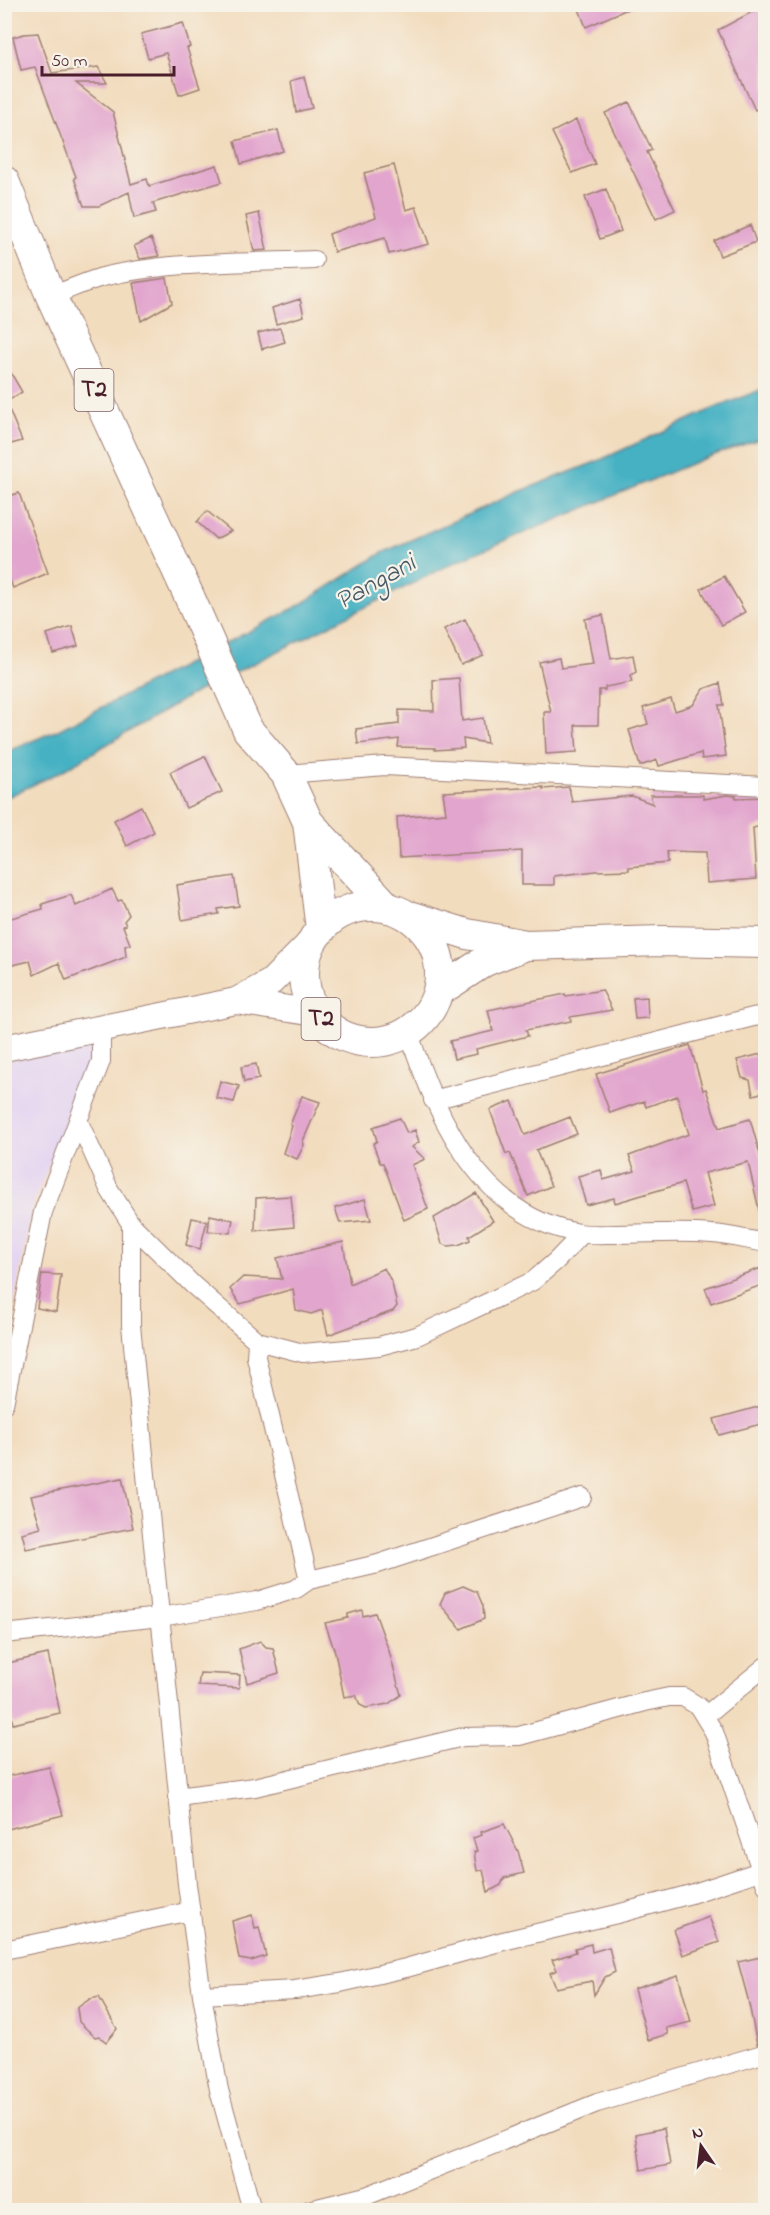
<svg xmlns="http://www.w3.org/2000/svg" width="770" height="2215" viewBox="0 0 770 2215" font-family="'Indie Flower',sans-serif">
<style>
.built{fill:#e3d3f2}
.water{fill:#45b1c3;stroke:#486877;stroke-width:1.5}
.building{fill:#e2a5ce}
.lines{fill:none;stroke-linecap:round;stroke-linejoin:round}
.minor-casing{stroke:#9e7e74;stroke-width:20}
.secondary-casing{stroke:#9e7e74;stroke-width:28}
.trunk-casing{stroke:#9e7e74;stroke-width:32}
.minor{stroke:#fff;stroke-width:18}
.secondary{stroke:#fff;stroke-width:26}
.trunk{stroke:#fff;stroke-width:30}
.labels{text-anchor:middle;dominant-baseline:central;stroke-width:4.5;stroke-linejoin:round;paint-order:stroke}
.shield{fill:#f7f3e8;stroke:#7e5f64;stroke-width:1.5}
.shield-label{font-size:24px;font-weight:bold;fill:#4a1f2b}
.water-label{font-size:27px;font-style:italic;fill:#485968;stroke:#f7f3e8}
</style>
<rect width="100%" height="100%" fill="#f7f3e8"/>
<filter id="ink" filterUnits="userSpaceOnUse"><feTurbulence type="fractalNoise" baseFrequency=".0167" numOctaves="2"/><feDisplacementMap in="SourceGraphic" scale="12" xChannelSelector="R" yChannelSelector="G"/><feConvolveMatrix kernelMatrix="1 2 1 2 8 2 1 2 1" color-interpolation-filters="sRGB"/></filter>
<filter id="wash" filterUnits="userSpaceOnUse"><feTurbulence type="fractalNoise" baseFrequency=".008" numOctaves="4" result="noise"/><feDisplacementMap in="SourceGraphic" scale="24" xChannelSelector="R" yChannelSelector="G"/><feGaussianBlur stdDeviation="1.35" result="paint"/><feColorMatrix in="noise" values="0 0 0 0 0 0 0 0 0 0 0 0 0 0 0 0 0 1.4 0 .05"/><feComposite in="paint" operator="in"/></filter>
<g filter="url(#wash)">
<rect width="100%" height="100%" fill="#f2dcbe"/>
<path class="built" d="M91 1043V1059L32 1208 5 1350V1061Z"/>
<path class="water" d="M765 388V437L700 460 459 560 189 696 60 772 5 798 4 753 60 729 298 606 382 553 516 493 598 461 710 410Z"/>
<g id="blocks">
<path class="building" d="M577 4H639L586 27Z
M765 5V105L755 110 718 30Z
M183 23 190 47 187 48 200 88 179 95 166 53 148 58 141 34Z
M38 33 52 73 98 67 107 83H76L113 112 131 184 147 179 149 186 217 165 222 182 153 203 156 212 134 218 129 192 99 206H84L74 178 76 177 35 67 21 70 13 37 24 34Z
M304 77 312 108 296 112 291 81Z
M629 102 652 150 647 152 675 210 656 219 605 113Z
M576 120 595 164 572 173 552 132Z
M278 130 283 151 241 164 235 141Z
M394 165 406 210 416 207 429 244 389 254 385 238 334 252 329 234 376 217 364 173Z
M606 189 621 231 600 239 585 197Z
M259 213 267 250 254 251 246 216Z
M750 225 756 242 720 256 714 241Z
M151 238 159 256 140 259 134 246Z
M167 278 172 303 141 321 133 283Z
M300 299 304 316 276 324 272 308Z
M280 328 285 342 262 349 258 333Z
M4 361 22 392 6 402 22 441 4 446Z
M19 493 48 573 13 588 4 565V522L8 521 5 497Z
M207 511 231 531 216 539 197 522Z
M724 576 745 612 721 625 701 589Z
M603 615 611 659 633 655 636 672 630 676 632 682 605 687V690H599L598 725H575L577 752 546 754 544 712H551L539 662 559 658 561 668 593 664 585 619Z
M465 619 483 655 461 665 444 629Z
M72 626 78 646 53 653 47 634Z
M459 678 462 721 483 718 487 743 463 739 464 748 435 750V748L398 747 399 739 358 744 356 729 399 724V710L434 711 433 680Z
M720 683 724 705H719L726 756 702 759 701 753 659 766 657 760 640 766 629 730 648 724 643 708 671 699 675 711 693 705 703 689Z
M205 756 222 792 186 808 170 772Z
M543 787V789L569 787 572 802 632 796 653 804 650 795H703V799L727 795 736 796V798L765 797V825L753 828 756 879 707 883 705 853 667 852 668 863 629 867V870L596 871 554 876V885H522V851L399 858 397 817 446 813 443 792Z
M141 806 154 832 127 846 114 820Z
M234 876 239 906 218 909 219 914 182 920 177 885Z
M112 889 118 901 122 900 129 915 124 921 126 925 123 926 130 944 125 946 126 957 66 980 59 963 34 975 30 961 4 967V920L43 909 42 904 71 895 76 906Z
M602 990 612 1010 570 1017 571 1021 526 1030 528 1036 476 1049 477 1054 454 1059 450 1041 493 1031 488 1010 565 994 566 996Z
M647 997 648 1018 635 1019 633 998Z
M690 1045 703 1090 706 1089 719 1128 750 1119 765 1172V1213L760 1214 748 1162 705 1173 714 1206 692 1212 683 1183 615 1203 614 1198 586 1205 578 1176 601 1170 603 1180 635 1171 629 1156 689 1134 677 1096 646 1107 644 1101 610 1113 596 1074Z
M765 1053V1092L753 1095 750 1080 742 1078 737 1060Z
M256 1064 259 1079 244 1082 241 1067Z
M220 1081 239 1086 234 1102 216 1098Z
M302 1096 320 1102 303 1141 304 1145 297 1159 283 1153 292 1126 290 1125Z
M512 1101 525 1135 570 1117 577 1134 536 1150 551 1186 528 1196 510 1153 506 1154 490 1110Z
M400 1118 407 1133 415 1130 419 1142 412 1147 425 1159 412 1165 428 1209 404 1220 388 1176 383 1163H380L373 1144 377 1141 373 1127Z
M476 1193 493 1221 469 1236 470 1240 458 1245 448 1246 442 1244 434 1218Z
M291 1196 294 1227 255 1231 256 1198Z
M365 1199 371 1220 340 1223 335 1208Z
M210 1215 233 1220 230 1233 208 1231Z
M192 1218 207 1221 200 1249 186 1245Z
M343 1242 350 1284 384 1268 392 1283 397 1306 393 1311 328 1335 322 1310 311 1314 296 1310 293 1289 240 1304 230 1289 243 1277 282 1279 277 1258Z
M761 1268 765 1284 711 1303 705 1288Z
M42 1274 61 1275 56 1312 37 1308Z
M765 1405V1423L719 1435 714 1419Z
M122 1478 133 1528 26 1549 22 1533 41 1528 31 1496Z
M463 1586 477 1592 483 1606 484 1619 461 1629 440 1604 445 1593Z
M362 1610 363 1616 375 1613 389 1651 401 1695 388 1704 366 1708 360 1705 356 1695 344 1697 335 1652 325 1623 348 1618V1614Z
M260 1641 266 1647 273 1648 279 1673 247 1683 239 1649Z
M48 1654 60 1713 13 1724 4 1686V1670L8 1663Z
M200 1673 240 1675 239 1688 198 1686Z
M49 1767 63 1815 4 1830V1777Z
M504 1824 518 1851 524 1873 504 1878 501 1885 488 1892 483 1870 477 1871 474 1852 477 1851 473 1838 482 1835 481 1832Z
M252 1915 255 1928 259 1927 266 1956 251 1961 239 1959 232 1921Z
M709 1917 719 1942 683 1955 674 1930Z
M591 1944 592 1952 609 1947 615 1972 605 1977 594 1995 592 1981 556 1988 550 1973 557 1970 552 1960 576 1952 575 1948Z
M765 1956V2042L757 2044 748 1999 738 1962Z
M678 1975 691 2022 666 2028 668 2034 648 2040 634 1989Z
M99 1997 117 2029 106 2042 99 2036 95 2037 79 2022 77 2008 90 1999Z
M664 2128 670 2165 641 2170 636 2134Z"/>
</g>
</g>
<g filter="url(#ink)">
<use href="#blocks" fill-opacity="0" stroke="#9e7e74" stroke-width="1.5"/>
<g class="lines">
<g class="minor-casing">
<path id="minor" d="M51 296C67 290 83 283 99 278 164 261 246 263 314 260
M286 774 385 766 766 786
M409 1033C436 1117 481 1217 579 1233 591 1235 604 1234 616 1234 647 1234 680 1231 712 1234 729 1235 748 1240 766 1243
M433 1100 753 1017 766 1015
M79 1122 109 1189 131 1224 193 1285 257 1341 303 1353 379 1346 417 1336 533 1281 556 1261 582 1234
M131 1224V1325L187 1884 202 1995 219 2090 252 2210
M257 1341 256 1357 309 1580
M4 1404 43 1212 101 1061V1027
M4 1634 160 1617 257 1601 296 1589 309 1580 378 1564 582 1497
M705 1716 766 1666
M177 1797 255 1787 463 1737 519 1736 645 1702 669 1697H683L698 1706 714 1732 766 1885
M4 1950 191 1911
M202 1995 295 1990 340 1983 406 1968 503 1941 617 1914 691 1894 760 1871
M309 2210 366 2196 597 2103 766 2053"/>
</g>
<g class="secondary-casing">
<path id="secondary" d="M236 1001 315 1013
M4 1048 236 1001 271 982 314 939"/>
</g>
<g class="trunk-casing">
<path id="trunk" d="M4 181 51 296 189 596 248 730 286 774 308 822 321 930
M308 822 388 908
M304 974a68 68 0 1 1 136 0a68 68 0 1 1-136 0Z
M409 916 467 934 526 945 662 941 766 943
M439 991 485 961 526 945"/>
</g>
<use href="#minor" class="minor"/>
<use href="#secondary" class="secondary"/>
<use href="#trunk" class="trunk"/>
</g>
</g>
<g class="labels">
<g class="shield">
<rect x="74.5" y="369" width="39" height="42" rx="4.5"/>
<rect x="301.5" y="998" width="39" height="42" rx="4.5"/>
</g>
<g class="shield-label">
<text x="94" y="390">T2</text>
<text x="321" y="1019">T2</text>
</g>
<g class="water-label">
<text transform="translate(376 583) rotate(-29)">Pangani</text>
</g>
</g>
<rect width="770" height="2215" fill="none" stroke="#f7f3e8" stroke-width="24"/>
<g transform="translate(701 2146) rotate(346)" stroke="#f7f3e8" stroke-width="4.5" paint-order="stroke">
<path d="M0-4.5L10 22L0 15L-10 22Z" fill="#4a1f2b"/>
<text y="-9" font-size="16" font-weight="bold" text-anchor="middle" fill="#4a1f2b">N</text>
</g>
<path d="M42 66v9h132v-9" fill="none" stroke="#4a1f2b" stroke-width="3"/>
<text x="51" y="66" font-size="18" fill="#4a1f2b" stroke="#f7f3e8" stroke-width="4.5" paint-order="stroke">50 m</text>
</svg>
